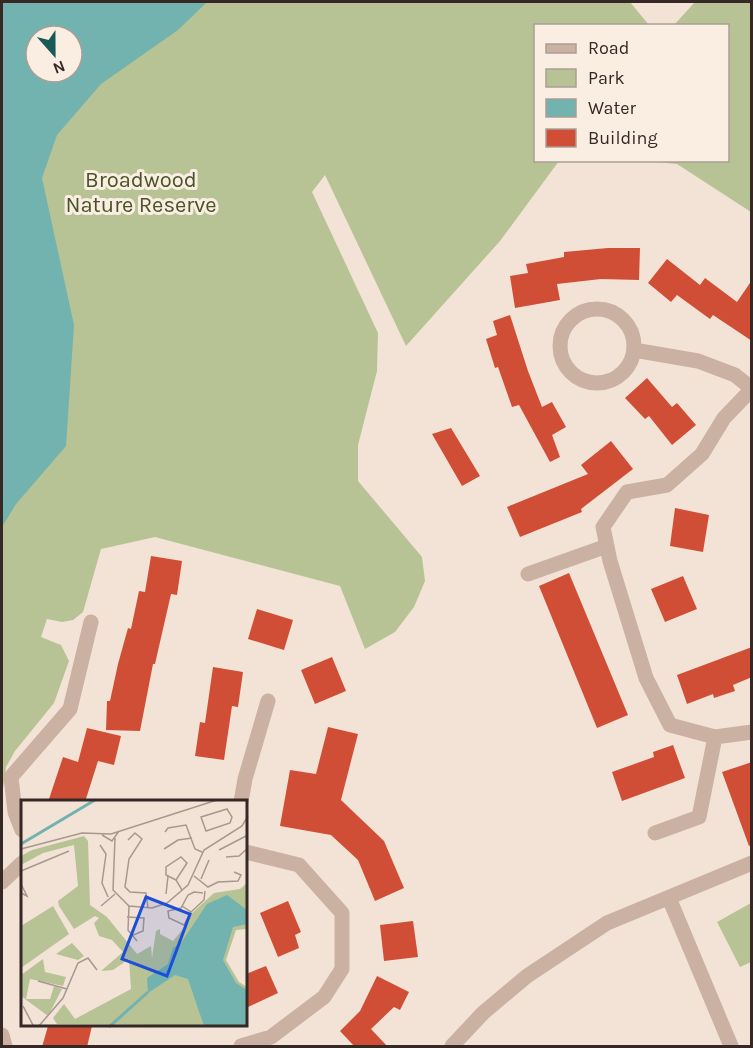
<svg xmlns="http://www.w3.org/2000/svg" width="753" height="1048" viewBox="0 0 753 1048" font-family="Karla,sans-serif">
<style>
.green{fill:#b7c395;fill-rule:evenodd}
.water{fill:#72b2af;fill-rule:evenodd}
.building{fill:#d14e36}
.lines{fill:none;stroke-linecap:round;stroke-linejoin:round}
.minor{stroke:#cbb1a1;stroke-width:15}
.labels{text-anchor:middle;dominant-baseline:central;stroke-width:6;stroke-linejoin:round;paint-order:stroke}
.park-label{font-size:22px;fill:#485526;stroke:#faede2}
.inset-river{fill:none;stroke:#72b2af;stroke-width:3}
.inset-road{fill:none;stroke:#a7988f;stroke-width:1.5}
.view{fill:#1d4ed8;fill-opacity:0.15;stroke:#1d4ed8;stroke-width:3}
.inset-edge{fill:none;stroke:#352825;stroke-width:3}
</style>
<rect width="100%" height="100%" fill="#f3e3d6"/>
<path class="green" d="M2 2H630L649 25 536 26V160L559 161 500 241 406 346 325 175 312 192 378 333 377 371 358 445V481L422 557 425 581 414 607 395 632 365 649 340 586 155 537 101 549 83 612 73 620 62 622 47 619 41 637 61 645 69 661 54 703 15 751 6 767 2 796ZM36 36H72V72H36Z
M695 2H751V212L677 164 647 161 728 160V26L674 25Z
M751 903V962L740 967 717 922Z"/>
<path class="water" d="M2 2H207L178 30 101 84 57 135 42 178 74 325 66 446 16 504 2 527ZM36 36H72V72H36Z"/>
<path class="building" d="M608 248H640L639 280 601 279 557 284 560 300 515 308 510 276 528 273 526 264 564 257V252Z
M667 259 700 285 705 278 737 302 752 280V341L713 315 710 319 677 295 671 302 648 283Z
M510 315 528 371 542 407 552 402 566 427 552 435 560 457 550 462 519 405 512 407 498 367 495 368 486 339 497 335 493 321Z
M647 378 672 407 677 403 696 425 672 445 649 416 645 419 625 398Z
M451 428 480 476 462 486 432 434Z
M611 441 633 469 581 509 582 512 520 537 507 507 588 474 581 465Z
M675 508 709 515 703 552 670 546Z
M151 556 182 561 177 595 171 594 155 664H153L140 731 106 730 107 701H110L118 664 128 628 131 629 139 591 145 592Z
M569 573 628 715 597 728 539 586Z
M683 576 697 609 665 622 651 589Z
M257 609 293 620 284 650 248 639Z
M752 647V677L733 685 735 691 714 698 713 694 687 704 677 675Z
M332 657 346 691 315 704 301 670Z
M213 667 243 672 238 707 232 706 224 760 195 756 200 722 205 723Z
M328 727 358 734 341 800 384 841 404 888 375 901 358 860 331 835 280 826 290 770 316 774Z
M87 728 121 736 114 765 98 761 85 802H48L63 757 78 762Z
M673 745 685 778 622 801 612 772 654 757 653 752Z
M752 762V845L749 846 722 772Z
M288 901 301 932 295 935 299 948 278 957 260 913Z
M413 921 418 957 384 961 380 925Z
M266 966 278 993 246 1008V974Z
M377 976 409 992 400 1010 394 1007 371 1029 388 1047H355L340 1031 360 1011Z
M48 1026H92L87 1047H42Z"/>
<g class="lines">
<path class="minor" d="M560 346a37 37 0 1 1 74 0a37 37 0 1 1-74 0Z
M634 350 698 361 735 375 752 389
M752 389 724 418 702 454 667 485 627 492 603 527 610 561 646 678 670 725 715 737 752 732
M528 574 607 546
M241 802 245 779 268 701
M22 830 15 812 11 777 70 709 91 622
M655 833 699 817 715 737
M2 882 22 863
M669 898 731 1046
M2 1035 5 1046
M241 1046 271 1037 324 997 342 969V913L299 865 246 852
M452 1046 483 1013 527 976 607 923 752 863"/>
</g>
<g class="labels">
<g class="park-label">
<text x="141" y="180">Broadwood<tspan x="141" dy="25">Nature Reserve</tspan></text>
</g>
</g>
<g transform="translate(21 800)">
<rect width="226" height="226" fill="#f3e3d6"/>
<path d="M63 36 67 41 69 105 86 117 116 154 130 146 131 158 135 131 139 129V134L152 141 168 122 170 114 193 93 219 89 226 83V129L215 130 205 160 218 182 226 187V226L36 224 32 218 43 204 54 219 110 189 108 159 92 170 80 171 102 152 91 140 78 136 73 123 78 118 74 116 53 129 38 106 37 101 57 86 53 45 22 53 0 65V56L11 50ZM32 106 48 134 0 168V126ZM51 143 63 156 57 160 35 154ZM22 159 24 172 45 177 42 186 9 179 5 199H29L33 186 41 189 27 216 0 196V175Z" fill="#b7c395"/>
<path d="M206 95 226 110V124L212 127 202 160 215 183 226 190V226H183L167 179 154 175 127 193 126 178 147 164 152 148 160 143 186 104Z" fill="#72b2af"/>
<path class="inset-river" d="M0 44 74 0M88 227 127 192"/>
<path class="inset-road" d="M206 9 211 17 209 23 185 31 180 17ZM144 32 147 28 165 25 174 49 181 52M81 35 91 41 98 31M94 38 92 90 108 106 131 108 146 103 167 85 183 50 221 26 227 16M107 40 114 33 121 39 108 59 104 87 109 92 125 93 127 108M79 45 85 54 81 83 87 97M0 49 61 33 90 34 196 0M143 49 157 40 171 38M198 50 227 35M205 57 218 56 227 48M0 71 48 51M173 76 187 87 197 82 217 81 220 75 213 72M180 79 188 60M155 80 145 75V67L160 57 166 63 155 80 161 90M0 84 6 96 0 93M145 94 147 76M80 106 94 94M108 106 107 130 116 141M161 106 170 112 163 125 148 118 147 111 160 108 167 95 173 92 182 93M170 112 183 100 184 91M106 117 123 118 122 131 110 136M17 181 46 189M2 206 13 227M17 227 42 198 57 163 67 158 76 170"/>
<path class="view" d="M125 97 169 114 146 176 101 159Z"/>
<rect width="226" height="226" class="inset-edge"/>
</g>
<rect width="753" height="1048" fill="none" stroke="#352825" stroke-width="6"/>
<rect x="534" y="24" width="195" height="138" fill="#faede2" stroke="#ab9e96" stroke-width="1.5"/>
<rect x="546" y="44" width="30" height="9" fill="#cbb1a1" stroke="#ab9e96" stroke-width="1.5"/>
<text x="588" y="54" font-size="18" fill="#352825">Road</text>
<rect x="546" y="69" width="30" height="18" fill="#b7c395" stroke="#ab9e96" stroke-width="1.5"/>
<text x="588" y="84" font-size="18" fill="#352825">Park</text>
<rect x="546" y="99" width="30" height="18" fill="#72b2af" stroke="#ab9e96" stroke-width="1.5"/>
<text x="588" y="114" font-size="18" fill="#352825">Water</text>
<rect x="546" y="129" width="30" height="18" fill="#d14e36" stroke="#ab9e96" stroke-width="1.5"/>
<text x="588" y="144" font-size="18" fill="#352825">Building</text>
<g transform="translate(54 54) rotate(159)"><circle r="28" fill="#faede2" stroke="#ab9e96" stroke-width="1.5"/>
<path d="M0-4.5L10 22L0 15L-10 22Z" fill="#175a58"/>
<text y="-9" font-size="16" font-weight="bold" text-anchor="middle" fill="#352825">N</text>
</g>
</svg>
